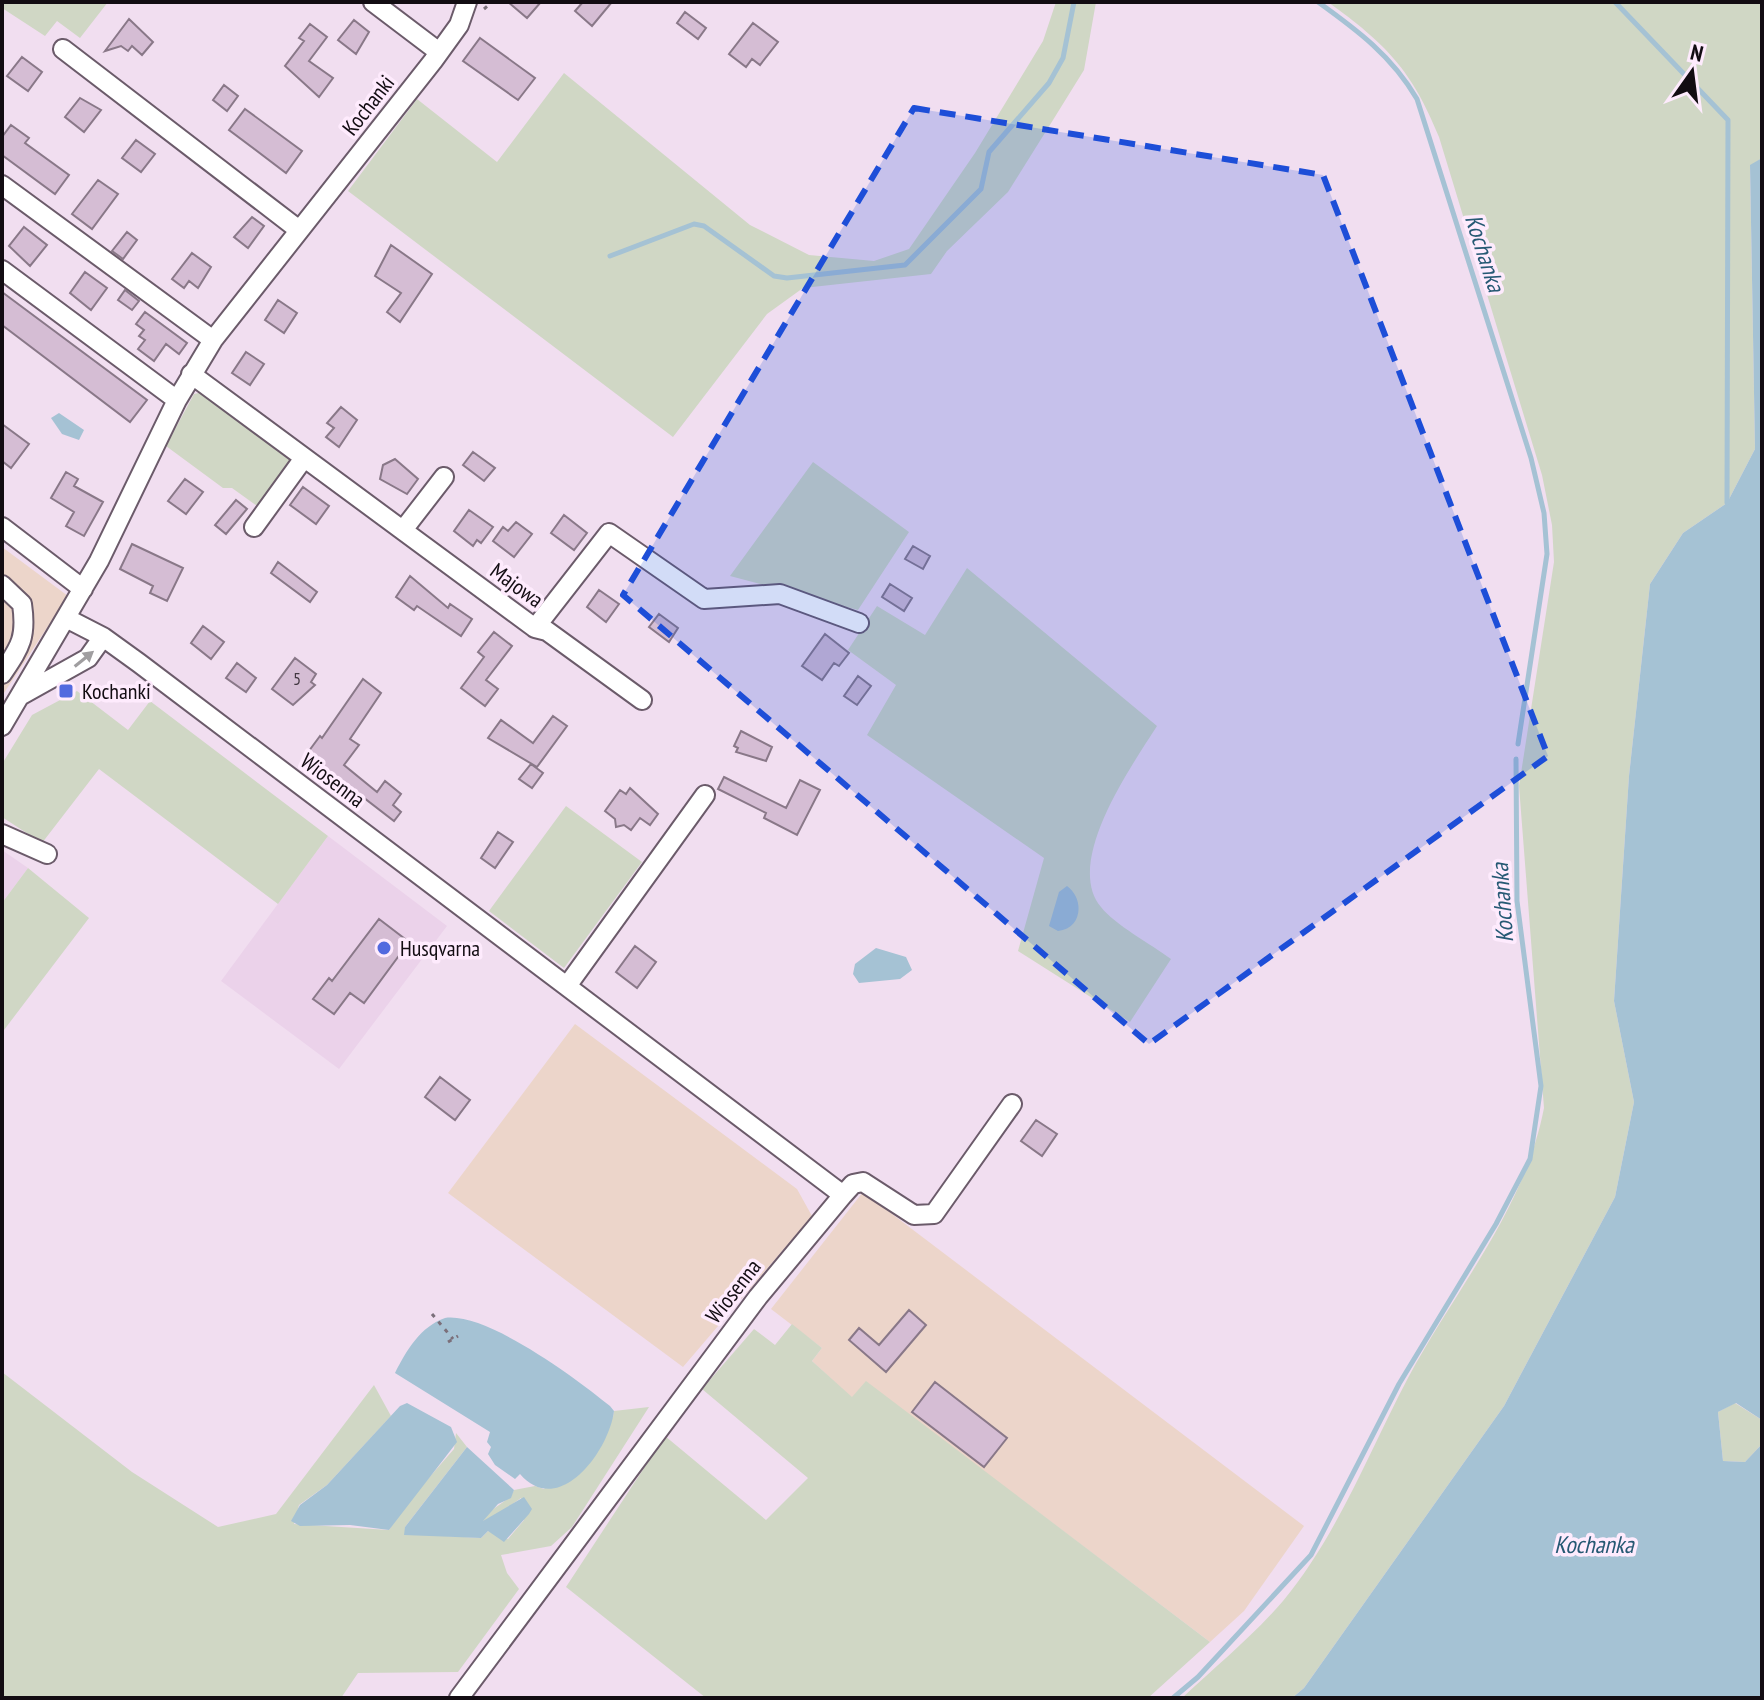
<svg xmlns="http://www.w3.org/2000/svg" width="1764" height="1700" viewBox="0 0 1764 1700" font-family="'PT Sans Narrow',sans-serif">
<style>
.built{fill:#ebd2ea}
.industrial{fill:#ecd5ca}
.green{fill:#d0d7c5}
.water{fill:#a5c2d4}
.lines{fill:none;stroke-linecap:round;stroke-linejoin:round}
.stream{stroke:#a5c2d4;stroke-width:5}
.building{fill:#d5bdd4;stroke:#897888;stroke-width:2}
.minor-casing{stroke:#6b5b6a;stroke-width:22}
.path{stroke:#7b6f7a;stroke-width:3;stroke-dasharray:4 6;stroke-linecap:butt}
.minor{stroke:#fff;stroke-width:18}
.oneway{fill:#a09ea0}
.marked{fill:#1d4ed8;fill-opacity:0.2;stroke:#1d4ed8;stroke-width:6;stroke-dasharray:16 10;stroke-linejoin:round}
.poi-dot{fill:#526adf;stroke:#feebfd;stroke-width:3}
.labels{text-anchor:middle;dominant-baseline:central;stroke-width:7;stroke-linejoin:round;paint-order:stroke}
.number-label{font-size:18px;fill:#433842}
.street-label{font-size:22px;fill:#120c12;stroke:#feebfd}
.poi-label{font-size:22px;fill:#120c12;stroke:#feebfd;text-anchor:start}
.water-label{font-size:24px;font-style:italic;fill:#265974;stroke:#feebfd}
</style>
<rect width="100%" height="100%" fill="#f1def0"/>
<path class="built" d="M328 836 447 926 339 1069 221 981Z
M2 850 28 868 2 903Z"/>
<path class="industrial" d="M2 547 68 596 2 696Z
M575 1024 797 1189 812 1216 683 1367 448 1193Z
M863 1192 1304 1526 1244 1611 1210 1642 866 1382 852 1398 812 1361 822 1348 771 1309Z"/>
<path class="green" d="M2 2H108L80 38 57 21 45 36 2 8Z
M1056 2H1096L1084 70 1053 120 1008 192 947 251 931 274 803 288 767 314 673 437 348 191 417 99 497 162 564 73 750 225 809 255 874 261 909 249 975 153 1043 41Z
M1328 2H1762V158L1750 166 1755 449 1727 503 1683 533 1650 584 1629 776 1614 1001 1634 1102 1615 1197 1504 1406 1304 1688 1292 1698H1182C1215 1667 1253 1636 1283 1601 1337 1536 1369 1452 1408 1378 1456 1288 1524 1211 1544 1108L1519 786 1554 562 1552 525 1542 475 1439 137C1412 70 1386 44 1328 2Z
M203 392 290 458 291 466 260 508 232 488H223L166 446 194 394Z
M813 462 909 532 858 610 730 576Z
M967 568 1157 726C1133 764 1063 862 1101 907 1115 925 1151 944 1171 959L1130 1022 1018 951 1044 858 867 735 896 685 848 650 877 606 925 635Z
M77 691 128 730 150 701 328 836 278 904 99 769 42 843 2 817V764L32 715Z
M566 806 642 862 564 968 489 911Z
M28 868 89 918 4 1030 2 903Z
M792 1324 822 1348 812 1361 852 1397 866 1381 1210 1642 1148 1698H706L566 1587 665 1436 766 1520 808 1478 702 1389 754 1329 775 1345Z
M2 1372 132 1472 218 1527 276 1514 374 1385 391 1416 327 1485 299 1505 294 1524 389 1530 406 1504 454 1449 456 1433 467 1447 405 1527 412 1534 481 1538 488 1531 508 1539 524 1520 521 1498 486 1523 483 1521C489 1507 509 1503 514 1490L535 1486 544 1489 613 1417 614 1411 649 1407 572 1527 551 1546 501 1555 507 1573 519 1589 458 1672 358 1673 341 1698H2Z
M1735 1403 1762 1420V1444L1745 1462 1723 1461 1718 1412Z"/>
<path class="water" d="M1762 158V1420L1736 1403 1718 1412 1723 1461 1745 1462 1762 1444V1698H1292L1304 1688 1504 1406 1615 1197 1634 1102 1614 1001 1629 776 1650 584 1683 533 1727 503 1755 449 1750 165Z
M59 413 84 430 79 440 62 434 51 418Z
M1067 886C1085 899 1082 929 1058 931L1049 926 1059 892Z
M876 948 906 957 912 970 900 979 859 983 853 974 855 964Z
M445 1318C487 1312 577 1379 610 1406L614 1411C609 1451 559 1519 520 1474L515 1479 495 1465 488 1454 491 1447 487 1442 490 1432 395 1373C406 1351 421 1326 445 1318Z
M407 1403 451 1427 457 1442 389 1530 350 1525 300 1526 291 1521 300 1505 327 1485 400 1406Z
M467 1447 514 1490 511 1498 498 1504 483 1521 524 1497 532 1509 529 1514 504 1542 488 1531 481 1538 404 1535 405 1527Z"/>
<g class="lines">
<path class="stream" d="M1318 2C1357 30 1392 56 1417 99L1531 458 1544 513 1547 554 1518 744
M1615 2 1728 120 1727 503
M610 256 694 224 704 226 774 276 787 278 905 265 981 189 989 152 1049 83 1063 58 1074 2
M1173 1698 1198 1677 1311 1555 1399 1384 1496 1224 1530 1159 1541 1086 1517 901 1516 759"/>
</g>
<path class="building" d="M508 2H541L527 18Z
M583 2H612L592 26 575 11Z
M685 12 706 28 698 39 677 23Z
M129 19 153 42 142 55 132 46 128 51 121 46 105 51Z
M354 20 369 32 356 54 338 40Z
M753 23 778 42 760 65 752 59 746 67 729 54Z
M310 24 327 37 309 61 333 78 319 97 285 66 304 41 299 38Z
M480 38 535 78 518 100 463 61Z
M22 57 42 72 28 91 7 76Z
M224 85 238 96 227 111 213 100Z
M80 98 101 110 84 132 65 117Z
M245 109 302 151 286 173 229 130Z
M11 125 29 138 25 143 69 175 55 194 2 155V137Z
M136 140 155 154 141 172 122 158Z
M98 180 118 194 92 229 72 214Z
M252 217 264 226 248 248 234 237Z
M24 227 47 245 30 266 9 246Z
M127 232 137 240 123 259 112 251Z
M391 245 432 274 400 322 387 312 401 293 375 276Z
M192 253 211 267 198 288 189 281 184 288 172 279Z
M85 272 107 288 91 310 70 293Z
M125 290 139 301 132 310 118 300Z
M2 292 147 400 130 422 2 325Z
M278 300 297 313 284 333 265 320Z
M145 312 187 343 179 354 166 344 154 361 138 349 145 340 139 336 144 330 136 324Z
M246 352 264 364 250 385 232 373Z
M341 407 357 420 339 447 326 437 334 428 327 423Z
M2 424 29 444 11 468 2 461Z
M473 452 495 468 484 481 463 465Z
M395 459 418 479 407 494 380 479 383 465Z
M66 472 78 479 74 486 103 502 84 536 66 526 74 512 51 498Z
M185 479 203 492 186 514 168 501Z
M303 487 329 506 316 524 290 505Z
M236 500 247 509 226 534 215 525Z
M469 510 493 527 481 543 477 540 473 546 454 531Z
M564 515 587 533 574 550 551 533Z
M516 522 532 534 514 557 493 541 503 527 508 531Z
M132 544 183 568 167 601 150 593 153 586 120 569Z
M913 546 930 556 923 569 905 559Z
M278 562 317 592 310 602 271 573Z
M410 576 448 608 450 604 472 619 461 636 417 606 414 610 396 597Z
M890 584 912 598 904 611 882 597Z
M599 590 619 604 606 622 587 607Z
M659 614 678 628 669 642 649 627Z
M203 626 224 642 211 659 191 643Z
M494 632 512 646 486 680 498 689 485 706 461 688 484 657 478 652Z
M825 634 849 653 839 666 834 663 822 680 802 666Z
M295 658 316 674 311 682 315 685 293 705 272 689Z
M237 663 256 678 246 692 226 678Z
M858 676 871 686 857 705 844 696Z
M363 679 381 693 350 739 359 745 344 765 377 792 385 781 401 794 393 805 401 812 394 821 364 798 359 804 323 774 319 779 306 769 310 764 303 759 320 736 322 738Z
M553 716 567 726 537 767 488 738 501 720 533 743Z
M741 731 772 747 766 761 736 752 738 748 734 746Z
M531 764 543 773 532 788 519 779Z
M724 777 786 808 800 780 820 790 797 835 764 818 766 813 718 789Z
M630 788 658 814 650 825 640 818 631 830 624 825 616 827 615 819 605 811 620 790 626 794Z
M498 832 513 842 495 868 481 858Z
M379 919 409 942 364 1003 350 993 334 1014 313 999 329 978 332 981Z
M635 946 656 962 637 988 616 972Z
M440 1077 470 1100 455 1120 425 1097Z
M1036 1120 1057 1134 1042 1156 1021 1141Z
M909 1310 926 1325 886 1372 849 1340 859 1328 879 1345Z
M935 1382 1007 1438 984 1467 912 1412Z"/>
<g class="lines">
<g class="minor-casing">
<path id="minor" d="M373 2 439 52
M63 49 299 230
M2 185 213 340
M2 270 177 400
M191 374 535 628 609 533 704 599 780 594 859 623
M2 527 83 589
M254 527 304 458
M403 530 444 477
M2 585 22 604C27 638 20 647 2 674
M66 618 103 637 139 663 843 1195 758 1297 459 1698
M535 628 547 631 642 700
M20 696 88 658 103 637
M2 726 99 561 177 400 213 340 433 61 459 25 467 2
M2 834 47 854
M567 986 705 795
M843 1195 853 1184 863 1182 914 1215 934 1214 1012 1104"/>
</g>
<path class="path" d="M484 9 492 2
M432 1314 453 1339
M448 1342 458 1336"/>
<use href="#minor" class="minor"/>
</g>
<defs><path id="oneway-solid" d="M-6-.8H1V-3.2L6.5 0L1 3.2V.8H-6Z" transform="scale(2)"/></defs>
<use class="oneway" href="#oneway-solid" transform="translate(84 659) rotate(-39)"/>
<path class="marked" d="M914 108 1323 175 1548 756 1149 1044 623 595Z"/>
<g class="poi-dot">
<rect x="58" y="683" width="16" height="16" rx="4"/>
<circle cx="384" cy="948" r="8"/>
</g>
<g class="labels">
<g class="number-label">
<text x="297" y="678">5</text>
</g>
<g class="street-label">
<text transform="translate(368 105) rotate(-52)">Kochanki</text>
<text transform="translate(517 585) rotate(36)">Majowa</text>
<text transform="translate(333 780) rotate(37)">Wiosenna</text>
<text transform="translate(733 1291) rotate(-52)">Wiosenna</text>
</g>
<g class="poi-label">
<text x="82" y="691">Kochanki</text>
<text x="400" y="948">Husqvarna</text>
</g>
<g class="water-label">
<text transform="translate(1485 253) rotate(72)">Kochanka</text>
<text transform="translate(1502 903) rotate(-94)">Kochanka</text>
<text x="1594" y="1544">Kochanka</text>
</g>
</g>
<rect width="1764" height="1700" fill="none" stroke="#120c12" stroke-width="8"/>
<g transform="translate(1692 72) rotate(14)" stroke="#feebfd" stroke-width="6" paint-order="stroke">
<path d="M0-6L14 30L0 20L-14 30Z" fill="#120c12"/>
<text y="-12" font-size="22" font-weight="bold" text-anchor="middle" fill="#120c12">N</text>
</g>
</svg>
